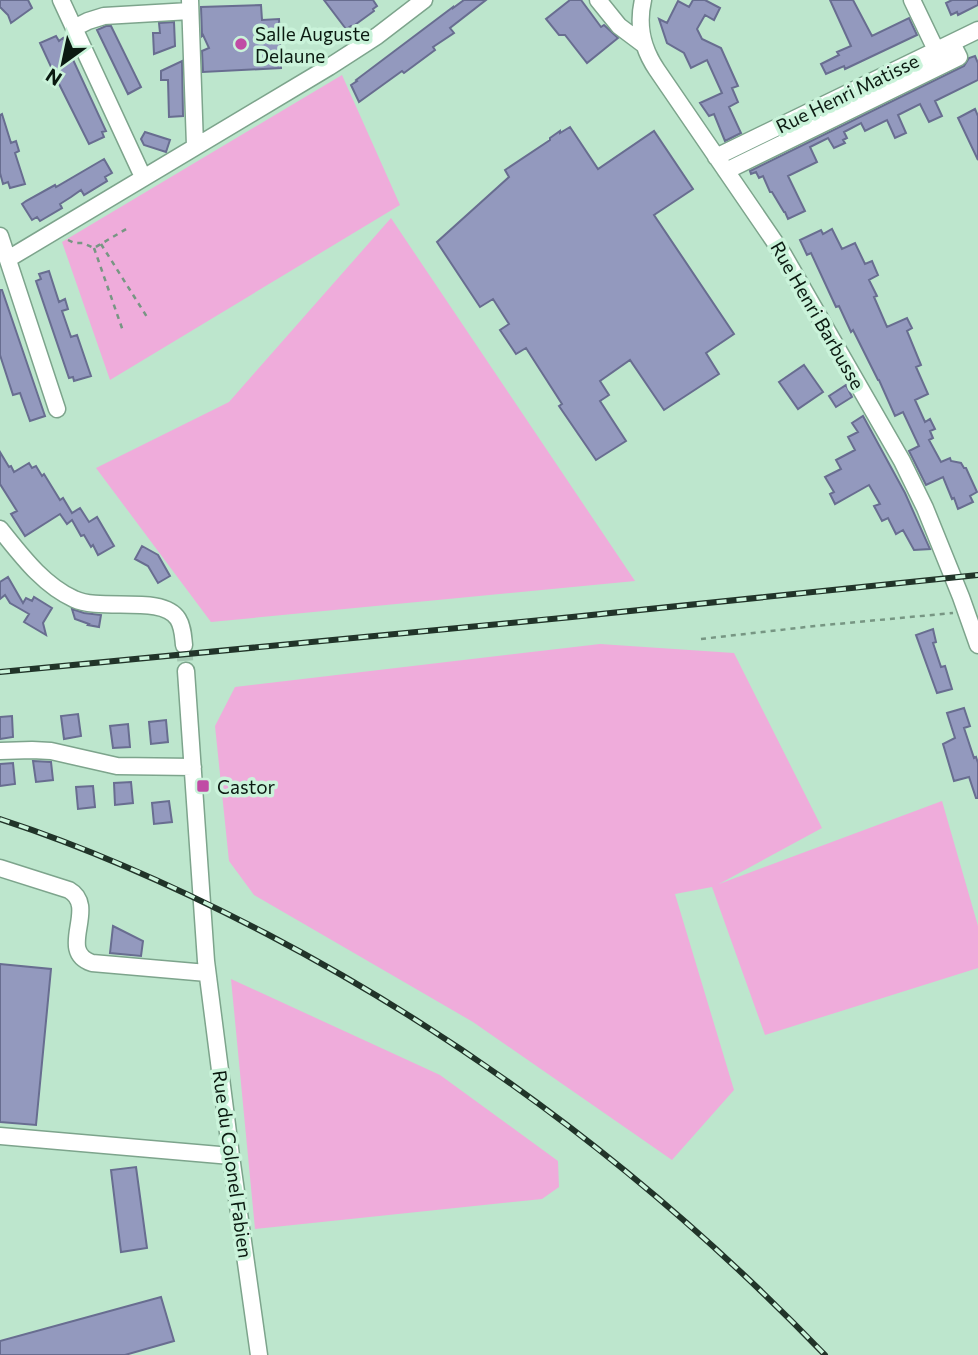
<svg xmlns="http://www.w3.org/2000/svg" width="978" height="1355" viewBox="0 0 978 1355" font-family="Commissioner,sans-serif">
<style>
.green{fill:#efacdb}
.building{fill:#9399be;stroke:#686d90;stroke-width:2}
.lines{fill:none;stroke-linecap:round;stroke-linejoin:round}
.minor-tunnel{stroke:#a2c7b1;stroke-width:16;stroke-dasharray:16 8;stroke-linecap:butt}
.minor-casing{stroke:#7da48c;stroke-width:19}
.path{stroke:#779683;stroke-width:2.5;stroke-dasharray:5 5;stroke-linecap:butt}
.minor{stroke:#fff;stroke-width:16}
.rail-casing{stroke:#213429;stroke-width:6}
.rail{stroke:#caf3da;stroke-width:3.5;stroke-dasharray:10;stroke-linecap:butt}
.poi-dot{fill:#c04ca5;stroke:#caf3da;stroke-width:2.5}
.labels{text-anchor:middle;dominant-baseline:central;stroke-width:7;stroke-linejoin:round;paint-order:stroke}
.poi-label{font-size:19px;fill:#0b1a11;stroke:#caf3da;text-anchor:start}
.street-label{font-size:19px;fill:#0b1a11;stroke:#caf3da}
</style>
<rect width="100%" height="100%" fill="#bde6cd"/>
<path class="green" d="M342 75 400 205 110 380 62 242Z
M391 218 635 581 211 622 96 468 229 402Z
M600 644 734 653 822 828 719 884 942 801 978 926V968L765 1035 712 887 675 894 734 1090 672 1160 473 1022 254 895 229 861 215 726 235 687Z
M231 979 440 1075 558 1161 559 1187 542 1199 255 1229Z"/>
<path class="building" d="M0 0H28L32 8 11 23 8 15 0 7Z
M324 0H373L377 6 373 9 374 11 352 27 351 26 346 29Z
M464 0H486L450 28 454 33 433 47 435 50 404 73 402 71 359 102 351 85 357 81 356 80 453 7V8Z
M570 0H581L601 27 604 25 618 38 587 63 565 35H559L546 19Z
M693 0H705L720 8 714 20 705 15 697 29 702 39 721 48 738 86 732 88 738 102 729 107 741 133 725 141 714 114 709 116 700 103 722 93 707 60 691 68 684 53 667 43 659 19 667 23 678 1 689 7Z
M830 0H853L872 36 909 18 917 35 845 69 844 66 826 74 821 64 839 55 837 52 851 46Z
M952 0H978V5L958 15 957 12 951 15 946 3Z
M261 5 262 20 279 19 281 68 203 72 202 51 209 48 203 35 202 36 201 7Z
M174 22 175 46 154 54 153 33H160L159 23Z
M106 26H111L141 87 128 94 97 30Z
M56 36 59 41 63 38 106 131 102 132 104 137 89 144 57 80 52 83 48 74 53 71 40 43Z
M975 56 978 63V80L935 101 942 116 929 122 920 104 898 115 906 133 895 138 887 120 865 131 861 123 844 132 847 138 843 140 845 143 834 148 828 138 810 147 817 162 788 176 805 211 788 219 785 212H784L772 192H770L763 176 759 178 756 172 751 174 750 171 964 66 969 58Z
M182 61 183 116 169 117 168 80H161V71Z
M975 109 978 116V160L958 118Z
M2 114 11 143 16 141 19 151 15 153 25 184 10 188 8 182 3 184 0 173V115Z
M570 127 598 169 654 131 693 189 654 215 734 334 706 353 719 374 664 410 630 360 600 381 609 395 600 401 626 441 596 460 559 406 562 404 526 348 516 354 500 330 509 324 493 299 480 307 437 242 509 177 505 170 550 140V138L560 131V133Z
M145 132 170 140 166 152 144 145 141 139Z
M104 159 112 173 105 177 107 181 84 195 81 190 71 197 60 204 62 208 40 221 37 217 32 220 22 204 26 201 55 185 56 187Z
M832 229 842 249 855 243 865 264 872 261 878 275 869 280 877 296 874 297 887 327 907 318 912 328 907 331 921 365 916 367 928 394 915 400 925 422 930 419 935 429 930 431 933 438 929 440 941 462 950 458 951 461 961 463 964 468H966L977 492 970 496 973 502 958 509 954 498 952 499 943 477 926 485 909 451 919 446 903 412 895 416 879 380H878L853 330 851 332 839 306 836 307 811 253 807 255 800 240 821 230 823 234Z
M49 271 59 302 65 299 68 309 62 311 71 337 77 335 91 376 74 381 73 377 69 378 36 281 41 279 39 274Z
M0 290H2L45 416 30 421 20 393 13 395 0 355Z
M804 365 823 392 798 409 779 382Z
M846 385 852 397 836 407 829 396Z
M863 416 905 493 930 549 914 550 903 530 896 534 888 518 882 521 874 506 880 504 869 485 835 504 830 494 834 492 825 477 841 469 836 460 855 450 848 437 858 432 852 423Z
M0 452 9 467 11 466 14 472 29 463 32 468 36 466 42 476 44 474 60 500 63 498 72 513 80 508 89 522 97 517 114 546 98 555 93 545 91 547 84 535 81 536 72 520 67 524 60 514 25 536 11 514 17 511 0 484Z
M142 546 158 555 170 576 158 583 148 566 135 559Z
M8 577 23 603 26 598 32 601 34 597 52 608 43 623 46 635 24 622 29 614 10 603 5 595 0 599V582Z
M72 609 84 613 101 615 99 627 88 625 89 624 75 619Z
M933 629 936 642 933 643 941 667 945 666 952 689 937 693 916 635Z
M964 708 970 726 964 728 974 758 976 757 978 763V798H976L969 777 954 781 943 744 955 738 947 713Z
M78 714 81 736 64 739 61 716Z
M12 716 13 737 0 739V717Z
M166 720 168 742 151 744 149 722Z
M128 724 130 747 113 748 110 726Z
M33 761 51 762 53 780 36 782Z
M13 763 15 784 0 786V764Z
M131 782 133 803 115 805 114 783Z
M93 786 95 807 78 809 76 787Z
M169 801 172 822 154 824 152 803Z
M113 926 143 941 141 956 110 953Z
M0 964 51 969 36 1125 0 1122Z
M136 1167 147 1248 121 1252 111 1170Z
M161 1297 174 1341 125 1355H0V1341Z"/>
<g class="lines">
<path class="minor-tunnel" d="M184 645 186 671"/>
<g class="minor-casing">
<path id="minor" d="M61 0 143 177
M190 0 195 146
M598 0 619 26 643 44
M643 0C637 26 642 48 657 70L783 254 902 461 925 508 961 597 978 645
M912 0 936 50
M74 28 88 21 104 16 190 11
M716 157 978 30
M726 171 959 57 952 43
M0 236 57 409
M8 259 329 67 377 36 424 0
M0 529C21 555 43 585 74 599 101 612 163 594 178 619 183 627 183 636 184 645
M186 671 206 961 231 1156 259 1355
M0 751 32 750 51 751 117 766 193 767
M0 868 69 890C99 907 56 951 92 963L207 973
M0 1136 231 1156"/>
</g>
<path class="path" d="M68 240 74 243H83L94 248 128 228
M101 244 147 317
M94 248 123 331
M701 639 815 626 953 613"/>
<use href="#minor" class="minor"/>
<g class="rail-casing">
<path id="rail" d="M0 672 572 617 978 575
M0 819C92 849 181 889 267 934 475 1043 662 1186 825 1355"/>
</g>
<use href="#rail" class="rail"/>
</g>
<g class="poi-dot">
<circle cx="241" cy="44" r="7"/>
<rect x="196" y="779" width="14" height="14" rx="3.5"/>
</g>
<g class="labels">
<g class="poi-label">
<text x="255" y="33">Salle Auguste<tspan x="255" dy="22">Delaune</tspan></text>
<text x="217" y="786">Castor</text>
</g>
<g class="street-label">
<text transform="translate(847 93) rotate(-26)">Rue Henri Matisse</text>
<text transform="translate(818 315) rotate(60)">Rue Henri Barbusse</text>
<text transform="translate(233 1164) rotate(82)">Rue du Colonel Fabien</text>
</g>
</g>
<g transform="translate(63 63) rotate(213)" stroke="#caf3da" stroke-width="5" paint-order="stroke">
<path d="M0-5L12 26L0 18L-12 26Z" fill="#0b1a11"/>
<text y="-10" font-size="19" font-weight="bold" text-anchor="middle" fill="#0b1a11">N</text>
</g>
</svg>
